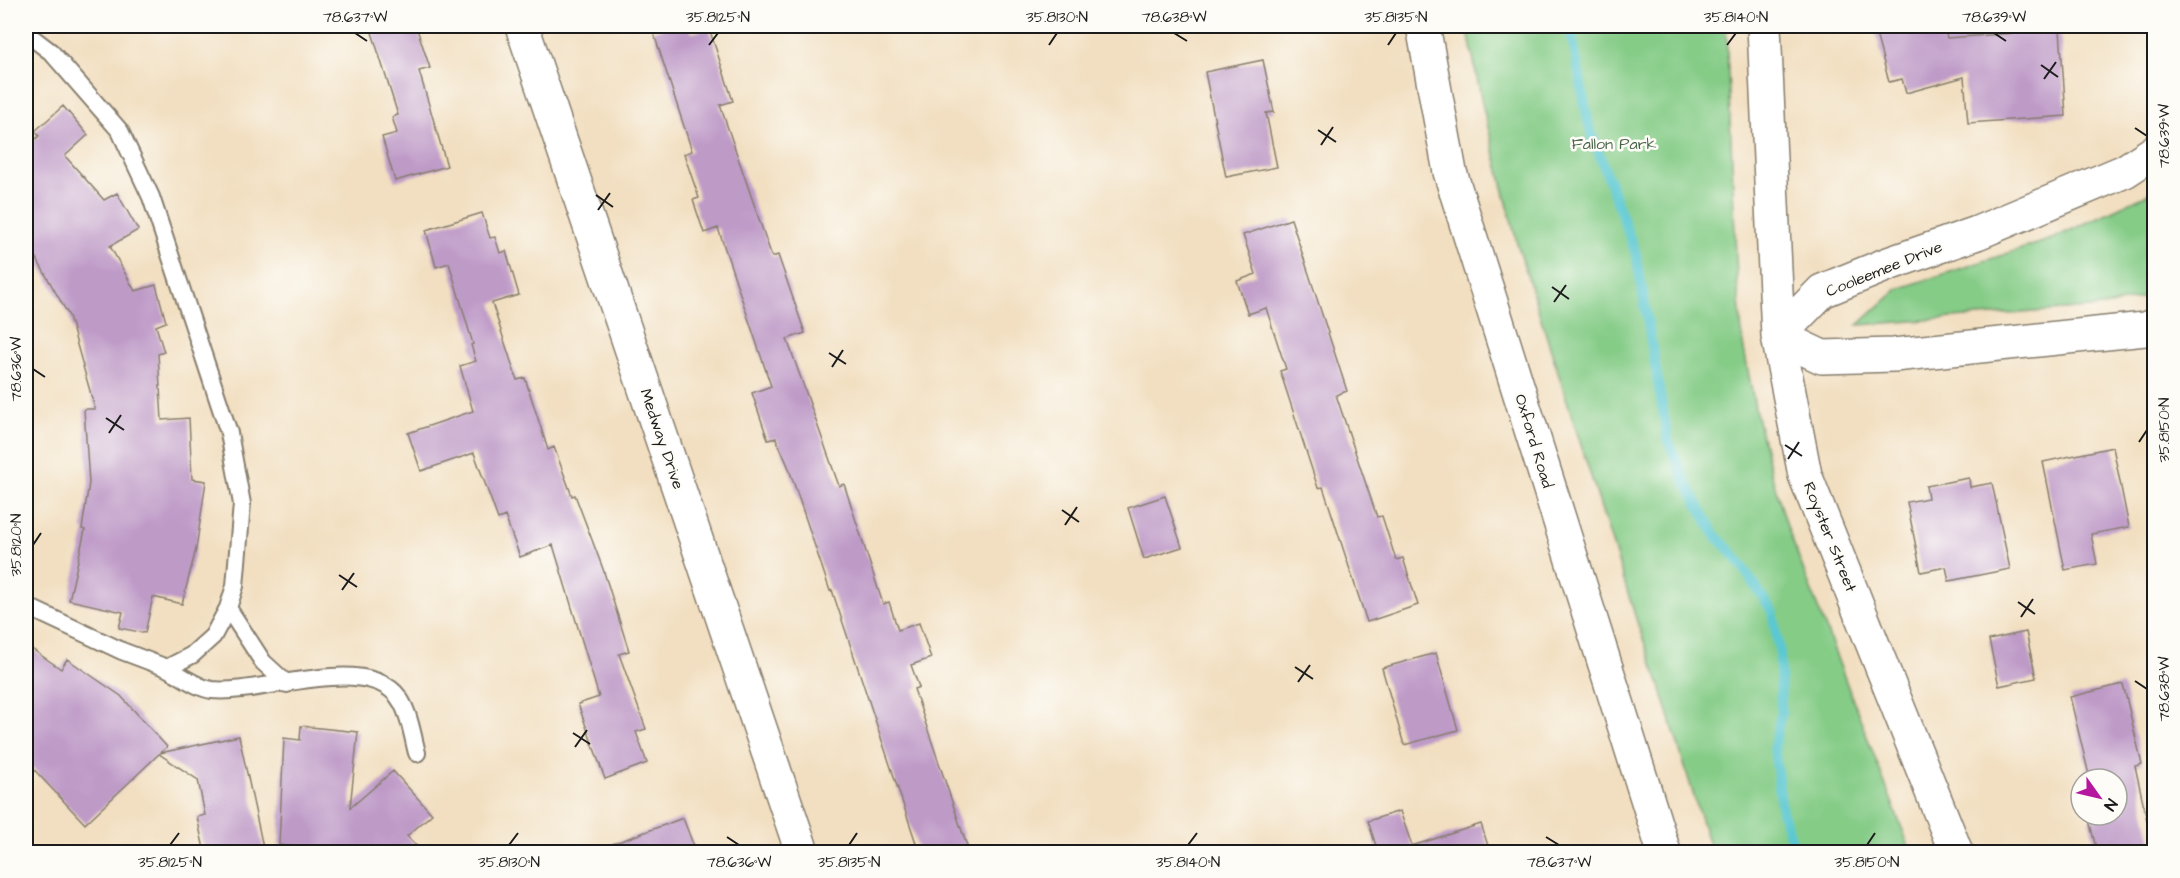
<svg xmlns="http://www.w3.org/2000/svg" width="2180" height="878" viewBox="0 0 2180 878" font-family="'Architects Daughter',sans-serif">
<style>
.green{fill:#85cc87;stroke:#507452;stroke-width:1.5}
.lines{fill:none;stroke-linecap:round;stroke-linejoin:round}
.stream{stroke:#5bc8d1;stroke-width:10}
.building{fill:#be9ac7}
.lane-casing{stroke:#877e6e;stroke-width:20}
.street-casing{stroke:#877e6e;stroke-width:36}
.lane{stroke:#fff;stroke-width:16}
.street{stroke:#fff;stroke-width:33}
.ticks{fill:none;stroke:#1c1c1c;stroke-width:2}
.labels{text-anchor:middle;dominant-baseline:central;stroke-width:5;stroke-linejoin:round;paint-order:stroke}
.park-label{font-size:16px;fill:#466247;stroke:#fdfcf7}
.street-label{font-size:16px;fill:#1c1c1c;stroke:#fdfcf7}
.neatline{fill:none;stroke:#1c1c1c;stroke-width:2}
.ticks-label{font-size:15px;text-anchor:middle;fill:#1c1c1c}
</style>
<rect width="100%" height="100%" fill="#fdfcf7"/>
<filter id="ink" filterUnits="userSpaceOnUse"><feTurbulence type="fractalNoise" baseFrequency=".0167" numOctaves="2"/><feDisplacementMap in="SourceGraphic" scale="12" xChannelSelector="R" yChannelSelector="G"/><feConvolveMatrix kernelMatrix="1 2 1 2 8 2 1 2 1" color-interpolation-filters="sRGB"/></filter>
<filter id="wash" filterUnits="userSpaceOnUse"><feTurbulence type="fractalNoise" baseFrequency=".008" numOctaves="4" result="noise"/><feDisplacementMap in="SourceGraphic" scale="24" xChannelSelector="R" yChannelSelector="G"/><feGaussianBlur stdDeviation="1.35" result="paint"/><feColorMatrix in="noise" values="0 0 0 0 0 0 0 0 0 0 0 0 0 0 0 0 0 1.4 0 .05"/><feComposite in="paint" operator="in"/></filter>
<g filter="url(#wash)">
<rect width="100%" height="100%" fill="#f2dfc1"/>
<path class="green" d="M1467 26H1726L1737 279 1743 344 1755 408 1770 470 1789 532 1911 852H1711L1660 686 1639 628 1517 243 1482 103Z
M2154 191V295L2102 307 1858 325 1898 289 2052 239Z"/>
<g class="lines">
<path class="stream" d="M1570 26 1589 126 1636 254 1668 440 1685 481 1715 535 1735 556 1772 611 1780 654 1781 714 1774 746 1782 812 1792 841 1800 852"/>
</g>
<g id="blocks">
<path class="building" d="M370 26H416L430 68 419 71 447 166 395 181 382 137 397 133 392 117 398 115Z
M670 26H689L692 33 709 28 733 101 720 105 772 257 778 255 805 333 787 339 839 486 844 484 883 604 889 602 898 630 919 623 931 658 911 665 919 687 914 689 969 852H919L832 590 830 591 788 466 776 438 768 440 752 393 771 386 718 228 704 233 693 200 699 198 684 154 692 151 653 31Z
M1887 26H1944L1947 38 2060 30 2066 116 1968 123 1964 77 1906 93 1902 79 1889 82 1876 34 1888 30Z
M1263 60 1274 112 1266 113 1277 167 1226 177 1205 72Z
M63 106 88 135 65 156 104 200 117 193 138 230 110 246 135 291 156 285 166 322 156 326 164 352 158 354 162 420 189 418 192 479 206 481 196 549 182 604 153 597 145 633 119 628 123 612 69 600 85 530 82 529 89 483 84 409H95L69 316 26 240V148L39 136 35 131Z
M482 213 490 238 495 237 500 253 506 251 519 295 492 303 517 380 525 378 548 450 554 447 572 496 575 495 603 569 629 651 619 654 646 729 636 732 647 763 605 779 578 704 599 697 553 545 520 557 505 516 498 519 474 453 421 471 408 433 473 411 460 366 476 361 471 345 473 344 449 263 436 267 426 230Z
M1291 219 1347 391 1336 395 1377 517 1382 516 1396 560 1403 558 1418 605 1367 622 1323 487 1318 488 1280 371 1286 369 1266 308 1248 314 1237 281 1256 274 1243 235Z
M2113 447 2129 527 2091 534 2097 564 2065 570 2043 462Z
M1969 478 1970 487 1992 483 2010 569 1949 581 1946 567 1921 572 1907 502 1928 498 1926 486Z
M1165 496 1182 547 1144 559 1128 508Z
M2026 632 2036 678 1999 686 1989 640Z
M26 645 61 669 67 659 121 696 167 747 160 753 239 736 264 852H214L213 847 204 849 197 817 205 815 198 780 159 754 85 824 26 761Z
M1436 653 1458 730 1404 745 1382 668Z
M2123 684 2142 764 2135 766 2154 852H2097L2089 820 2099 818 2098 815H2117V779H2090L2070 697Z
M301 726 358 732 350 808 393 771 432 814 407 836 422 852H341L279 845 284 738 300 740Z
M1400 811 1412 846 1481 824 1490 852H1378L1368 821Z
M683 818 696 852H599V849Z"/>
</g>
</g>
<g filter="url(#ink)">
<use href="#blocks" fill-opacity="0" stroke="#877e6e" stroke-width="1.5"/>
<g class="lines">
<g class="lane-casing">
<path id="lane" d="M26 33 51 52 120 131 151 197 229 433 242 504 235 586 228 608 213 636 192 655 167 668 122 651 26 606
M228 608 263 662 287 684
M167 668C181 675 197 688 212 690 261 695 358 655 395 693 409 708 412 734 417 753"/>
</g>
<g class="street-casing">
<path id="street" d="M522 26 802 852
M1423 26 1450 172 1664 852
M1764 26 1778 336 1805 475 1956 852
M2154 152 2125 171 1977 233 1888 264 1822 291 1778 336 1822 357 1894 355 2145 329 2154 325"/>
</g>
<use href="#lane" class="lane"/>
<use href="#street" class="street"/>
</g>
</g>
<path class="ticks" d="M355 33 367 41M1174 33 1187 41M1994 33 2006 41M709 45 718 33M1049 45 1057 33M1388 45 1396 33M1727 45 1736 33M2041 65 2058 77M2044 79 2056 62M2135 128 2147 136M1318 130 1336 142M1321 145 1333 127M596 195 613 207M598 210 610 193M1552 287 1569 299M1554 302 1566 285M829 353 846 364M832 367 843 350M33 369 45 377M106 418 124 430M109 433 121 415M2139 442 2147 430M1785 445 1802 456M1788 459 1799 442M1062 510 1079 522M1065 525 1077 507M33 545 41 533M339 575 357 587M342 590 354 573M2018 602 2035 614M2021 617 2033 599M1295 667 1313 679M2135 681 2147 689M1298 682 1310 665M573 733 590 744M575 747 587 730M727 837 739 845M1546 837 1559 845M170 845 179 833M509 845 518 833M849 845 857 833M1188 845 1197 833M1867 845 1875 833"/>
<g class="labels">
<g class="park-label">
<text x="1614" y="144">Fallon Park</text>
</g>
<g class="street-label">
<text transform="translate(1884 269) rotate(-22)">Cooleemee Drive</text>
<text transform="translate(662 439) rotate(71)">Medway Drive</text>
<text transform="translate(1534 441) rotate(73)">Oxford Road</text>
<text transform="translate(1830 537) rotate(68)">Royster Street</text>
</g>
</g>
<rect width="2180" height="878" fill="none" stroke="#fdfcf7" stroke-width="66"/>
<g transform="translate(2099 797) rotate(124)"><circle r="28" fill="#fdfcf7" stroke="#a3a29f" stroke-width="1.5"/>
<path d="M0-4.5L10 22L0 15L-10 22Z" fill="#b5179e"/>
<text y="-9" font-size="16" font-weight="bold" text-anchor="middle" fill="#1c1c1c">N</text>
</g>
<rect x="33" y="33" width="2114" height="812" class="neatline"/>
<g class="ticks-label">
<text x="355" y="22">78.637°W</text>
<text x="718" y="22">35.8125°N</text>
<text x="1057" y="22">35.8130°N</text>
<text x="1174" y="22">78.638°W</text>
<text x="1396" y="22">35.8135°N</text>
<text x="1736" y="22">35.8140°N</text>
<text x="1994" y="22">78.639°W</text>
<text transform="translate(2164 136) rotate(-90)" y="5">78.639°W</text>
<text transform="translate(16 369) rotate(-90)" y="5">78.636°W</text>
<text transform="translate(2164 430) rotate(-90)" y="5">35.8150°N</text>
<text transform="translate(16 545) rotate(-90)" y="5">35.8120°N</text>
<text transform="translate(2164 689) rotate(-90)" y="5">78.638°W</text>
<text x="170" y="867">35.8125°N</text>
<text x="509" y="867">35.8130°N</text>
<text x="739" y="867">78.636°W</text>
<text x="849" y="867">35.8135°N</text>
<text x="1188" y="867">35.8140°N</text>
<text x="1559" y="867">78.637°W</text>
<text x="1867" y="867">35.8150°N</text>
</g>
</svg>
